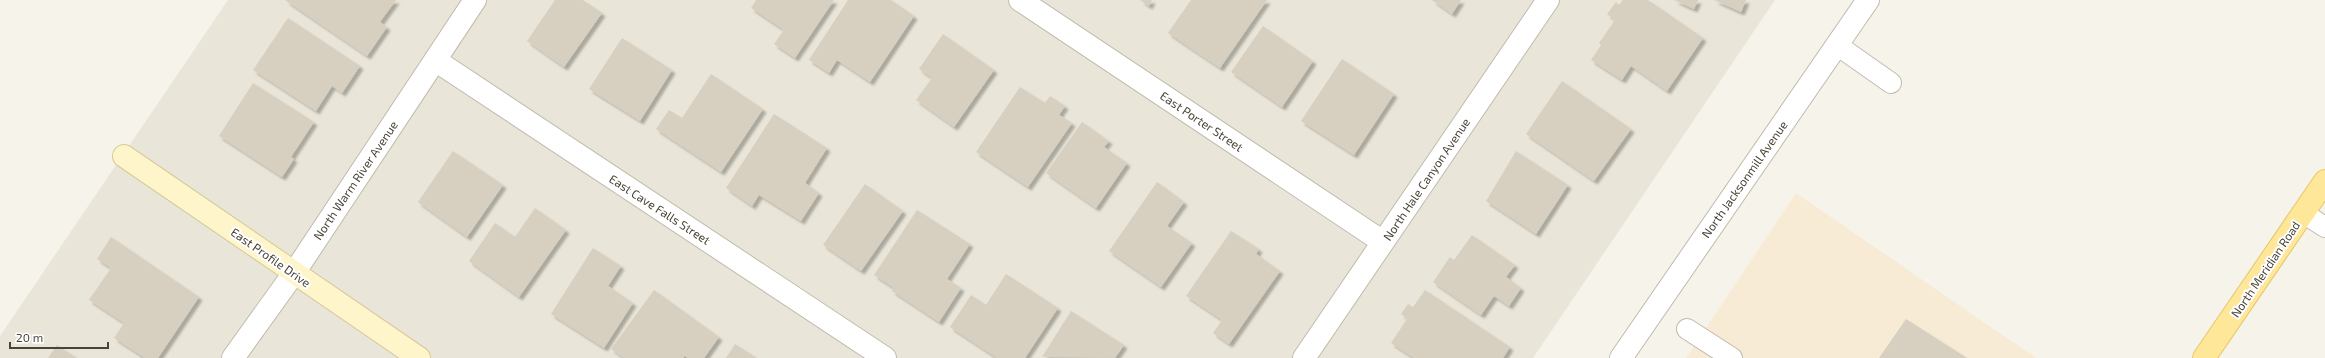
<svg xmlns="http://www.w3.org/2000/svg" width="2325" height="358" viewBox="0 0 2325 358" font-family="'Exo 2',sans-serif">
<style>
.residential{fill:#e9e5d8}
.commercial{fill:#f7ebd6}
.building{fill:#d7cfbf;filter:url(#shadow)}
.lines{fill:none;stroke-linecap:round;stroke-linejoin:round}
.lane-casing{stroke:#c1bbac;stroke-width:22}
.street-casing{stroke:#c1bbac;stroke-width:24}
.secondary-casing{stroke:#d6c99a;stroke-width:24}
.primary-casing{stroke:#e7c767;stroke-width:24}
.lane{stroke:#fff;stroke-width:20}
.street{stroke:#fff;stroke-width:22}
.secondary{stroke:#fff5cb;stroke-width:22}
.primary{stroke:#ffe79a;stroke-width:22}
.labels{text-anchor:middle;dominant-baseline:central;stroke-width:4;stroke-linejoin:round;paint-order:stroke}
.street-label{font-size:12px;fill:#4a4438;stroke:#fff}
</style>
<defs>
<filter id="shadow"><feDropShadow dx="3.5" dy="3.5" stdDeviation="1" flood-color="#0004"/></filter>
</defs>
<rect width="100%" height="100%" fill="#f5f3ea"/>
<path class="residential" d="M228 0H1775L1533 358H0V336Z"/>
<path class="commercial" d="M1796 193 2036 358H1686Z"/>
<path class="building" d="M285 0H396L380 22 387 27 367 56Z
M555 0H583L602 13 564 67 527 41Z
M756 0H834L795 58 774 44 784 30 751 8Z
M848 0H891L914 16 870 82 837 60 829 73 809 60Z
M1140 0H1152L1149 6Z
M1191 0H1267L1220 68 1168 33Z
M1432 0H1461L1452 14Z
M1623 0H1648L1703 38 1667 91 1631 66 1622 80 1591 60 1601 45 1599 43 1615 20 1607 14 1616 2 1619 5Z
M1674 0H1698L1694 9Z
M1714 0H1746L1741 12Z
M288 18 360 66 342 93 332 86 316 111 253 70Z
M1263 26 1313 61 1282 107 1231 72Z
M943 34 994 70 954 127 916 100 932 78 919 69Z
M622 38 672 70 640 121 589 89Z
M1342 59 1394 94 1354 155 1301 121Z
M711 74 763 109 721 172 656 129 669 110 682 118Z
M1562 81 1631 129 1594 181 1526 134Z
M253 83 314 122 291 157 294 159 282 177 219 136Z
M1020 87 1045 103 1050 96 1065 106 1059 115 1072 123 1028 187 976 152Z
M774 114 827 148 805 183 819 193 801 221 759 195 752 206 726 188Z
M1082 122 1109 141 1104 147 1127 163 1096 208 1046 173Z
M453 151 503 185 467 237 418 202Z
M1516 151 1568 185 1536 234 1486 201Z
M1157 182 1184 202 1167 226 1192 243 1161 287 1109 251Z
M865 184 903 211 861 271 823 245Z
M535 208 566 230 519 297 469 261 495 223 515 237Z
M917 210 970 244 947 279 961 288 939 322 892 291 894 288 874 275Z
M1231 231 1259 249 1256 254 1280 271 1229 344 1213 333 1222 320 1186 296Z
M1472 235 1515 265 1506 277 1521 288 1509 306 1494 296 1481 315 1433 282 1450 257 1454 260Z
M111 237 199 297 158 358H145L114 338 124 323 89 300 111 268 97 259Z
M593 248 621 266 608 286 633 303 604 348 551 314Z
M1006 274 1058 308 1025 358H997L950 327 971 295 986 305Z
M654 290 719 337 704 358H688L685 356 683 358H624L611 349Z
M1425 290 1510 347 1503 358H1414L1391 343 1407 319 1401 314 1408 304 1413 307Z
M1071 311 1124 345 1115 358 1042 357Z
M1906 319 1967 358H1879Z
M735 344 757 358H726Z
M57 345 77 358H48Z"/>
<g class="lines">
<g class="lane-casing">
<path id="lane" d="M1837 45 1891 83
M2303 213 2325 227
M1687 329 1732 358"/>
</g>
<g class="street-casing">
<path id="street" d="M1020 0 1383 242
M435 60 885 358
M233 358 294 273 475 0
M1304 358 1548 0
M1621 358 1868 0"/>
</g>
<g class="secondary-casing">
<path id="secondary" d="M124 156 419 358"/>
</g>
<g class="primary-casing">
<path id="primary" d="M2204 358 2325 181"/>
</g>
<use href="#lane" class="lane"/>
<use href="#street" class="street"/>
<use href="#secondary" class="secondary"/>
<use href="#primary" class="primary"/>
</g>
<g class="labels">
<g class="street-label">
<text transform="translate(1202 121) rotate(34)">East Porter Street</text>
<text transform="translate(1426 179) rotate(-56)">North Hale Canyon Avenue</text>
<text transform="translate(1744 179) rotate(-55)">North Jacksonmill Avenue</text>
<text transform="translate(355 180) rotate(-56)">North Warm River Avenue</text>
<text transform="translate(660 209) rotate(33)">East Cave Falls Street</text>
<text transform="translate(271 257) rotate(35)">East Profile Drive</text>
<text transform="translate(2265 269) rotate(-56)">North Meridian Road</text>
</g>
</g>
<path d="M10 342v6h98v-6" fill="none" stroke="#4a4438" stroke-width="2"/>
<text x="16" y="342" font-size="12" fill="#4a4438" stroke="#ffffff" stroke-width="3" paint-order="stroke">20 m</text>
</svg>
